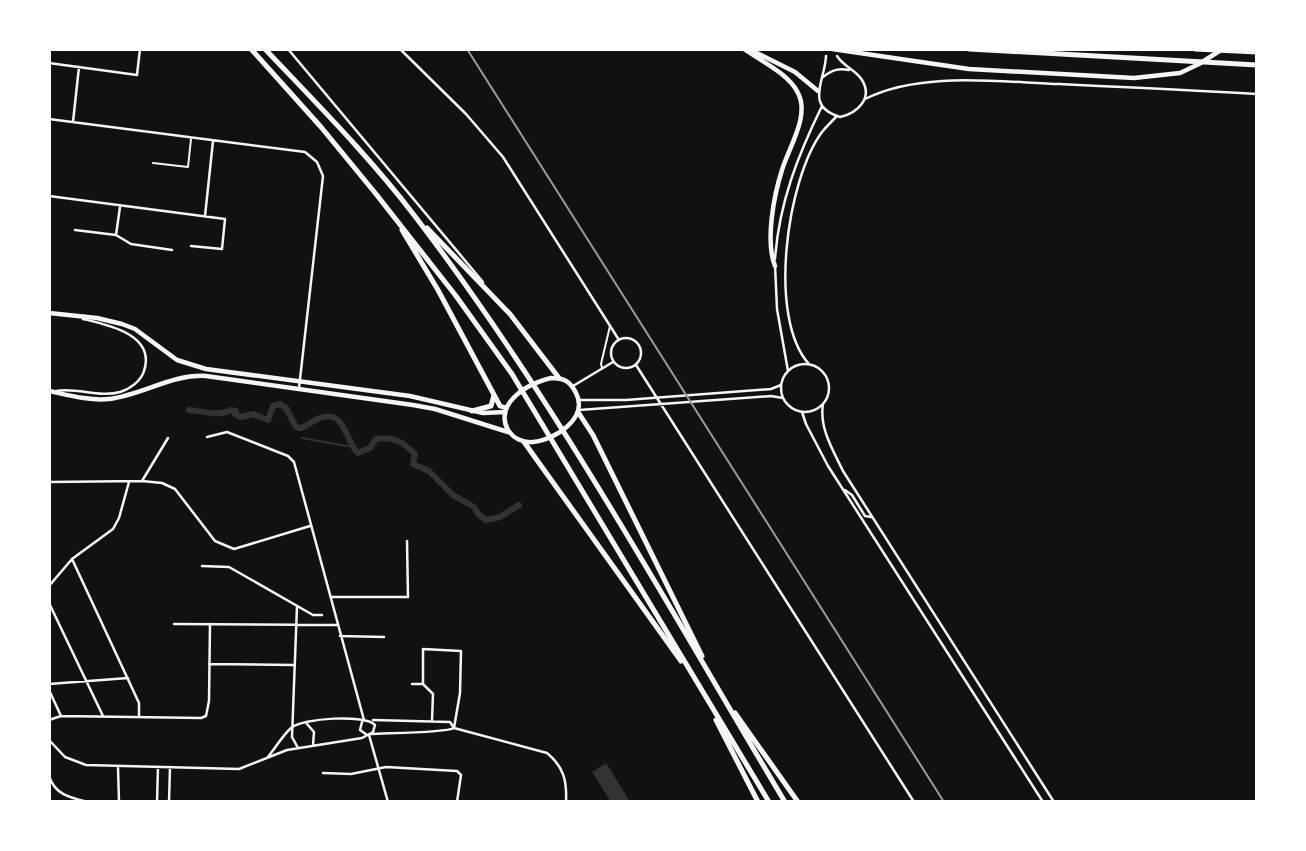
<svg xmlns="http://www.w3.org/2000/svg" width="1306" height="851" viewBox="0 0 1306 851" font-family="Barlow,sans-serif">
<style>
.water{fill:#333}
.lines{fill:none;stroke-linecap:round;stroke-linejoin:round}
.stream{stroke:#333;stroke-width:2}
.canal{stroke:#333;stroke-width:6}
.service{stroke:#f5f5f5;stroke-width:2}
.minor{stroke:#f5f5f5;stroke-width:2.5}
.secondary{stroke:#f5f5f5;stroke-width:4.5}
.trunk{stroke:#f5f5f5;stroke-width:4.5}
.motorway{stroke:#f5f5f5;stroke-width:5}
.rail{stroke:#9a9a9a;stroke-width:2}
</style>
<rect width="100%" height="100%" fill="#111"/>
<path class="water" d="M606 763 629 800 611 802 592 772Z"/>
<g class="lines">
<path class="stream" d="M302 438 352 447"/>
<path class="canal" d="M189 410C203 411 218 417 231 410L236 411 235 414 241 417 253 414 268 420 273 406 280 404 286 408 296 427 300 428C308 426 313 420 320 418 346 409 345 442 358 453L370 448 376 439C394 436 403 442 415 454L413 464 429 471 453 495 474 507 479 515 486 520 500 517 519 505"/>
<path class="service" d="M153 163 188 167 191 139
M602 368 601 364 610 326"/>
<path class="minor" d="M288 49 483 282
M400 49 466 114 503 157 619 340
M826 56C825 81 804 106 840 117 858 113 873 98 862 80 856 70 844 67 837 56
M49 63 137 75 140 49
M823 77C832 70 838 68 849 70
M865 99C920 71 999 82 1060 84 1125 87 1191 90 1257 94
M49 119 305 152 317 162 323 176 299 388
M73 122 79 67
M49 196 225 219 222 249 191 246
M205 216 213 141
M75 230 116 235 131 244 172 250
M116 235 120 207
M775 259C779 203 798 155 822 106
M775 265 777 309 788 371
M611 353a15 15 0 1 1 30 0a15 15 0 1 1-30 0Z
M809 364C767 318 787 179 822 132 827 126 832 121 837 116
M781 388a24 24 0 1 1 48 0a24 24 0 1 1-48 0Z
M636 365 914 802
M573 386 613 362
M56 391C77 387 99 398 120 392 130 389 141 381 144 371 156 335 109 325 83 319
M580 400H626L771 389 781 385
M823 404C819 428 833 450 843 471L1054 802
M579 410 771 396 783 398
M802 412 806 424 828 466 1043 802
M207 437 227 432 288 456 294 462 364 720
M142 481 168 438
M49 482 142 481 162 483 175 489 215 541 234 549 310 526
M845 490 852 495 865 516 871 517
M72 559 139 703V716
M202 566 229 567 313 615H322
M49 586 72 559 113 529 119 518 129 482
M331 597H408L407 541
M49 603 103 716
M297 606 292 737 298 748
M174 624 337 625
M340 636 384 637
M209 664 293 665
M49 684 128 678
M412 684H423V649L461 651 460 693 454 728
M423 684 433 694 432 721
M49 690 61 716
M49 720 61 716 201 718 206 716 209 701 210 624
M373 720 450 722 454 728 547 753C564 767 567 781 566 802
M362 722 360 730 367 735
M307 724 314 732 313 745
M371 734C385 733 446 733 454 728
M369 735 388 802
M49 740 65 757 86 765 239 769 287 750 362 738 373 732 375 725C366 714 302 718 291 728 282 736 275 749 267 758
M118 767 119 802
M323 773 351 774 386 767 457 771 461 775 457 802
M49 776C55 795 71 798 88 802
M157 802 158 767
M169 802 170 767"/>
<path class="secondary" d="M49 313 97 318 122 324 135 329 177 360 206 369 410 396 483 413 505 412
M551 378C564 378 570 381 576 393 589 418 555 440 533 442 511 444 496 421 510 402 520 389 535 382 551 378Z
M49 391C68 395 89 401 109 399 143 395 171 374 206 376L413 405 435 409 508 432"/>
<path class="trunk" d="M744 49C761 61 789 74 798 93 810 116 789 147 782 170 774 195 765 241 775 266
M749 49 795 72 818 91
M832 49 969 69 1134 78 1180 73 1199 64 1221 50"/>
<path class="motorway" d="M251 49 321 127 376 194 456 296 512 374 769 802
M265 49C316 103 369 156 414 215 555 399 666 603 785 802
M969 49 1257 65
M1195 49 1257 52
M427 228 510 314 559 378
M402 230 438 290 500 406 506 408
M472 411 491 406 494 395
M578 412 593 435 702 656
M524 442 681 661
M735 713 798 802
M716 720 758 802"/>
<path class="rail" d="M467 49 944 802"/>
</g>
<rect width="1306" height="851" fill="none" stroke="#ffffff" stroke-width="102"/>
</svg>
